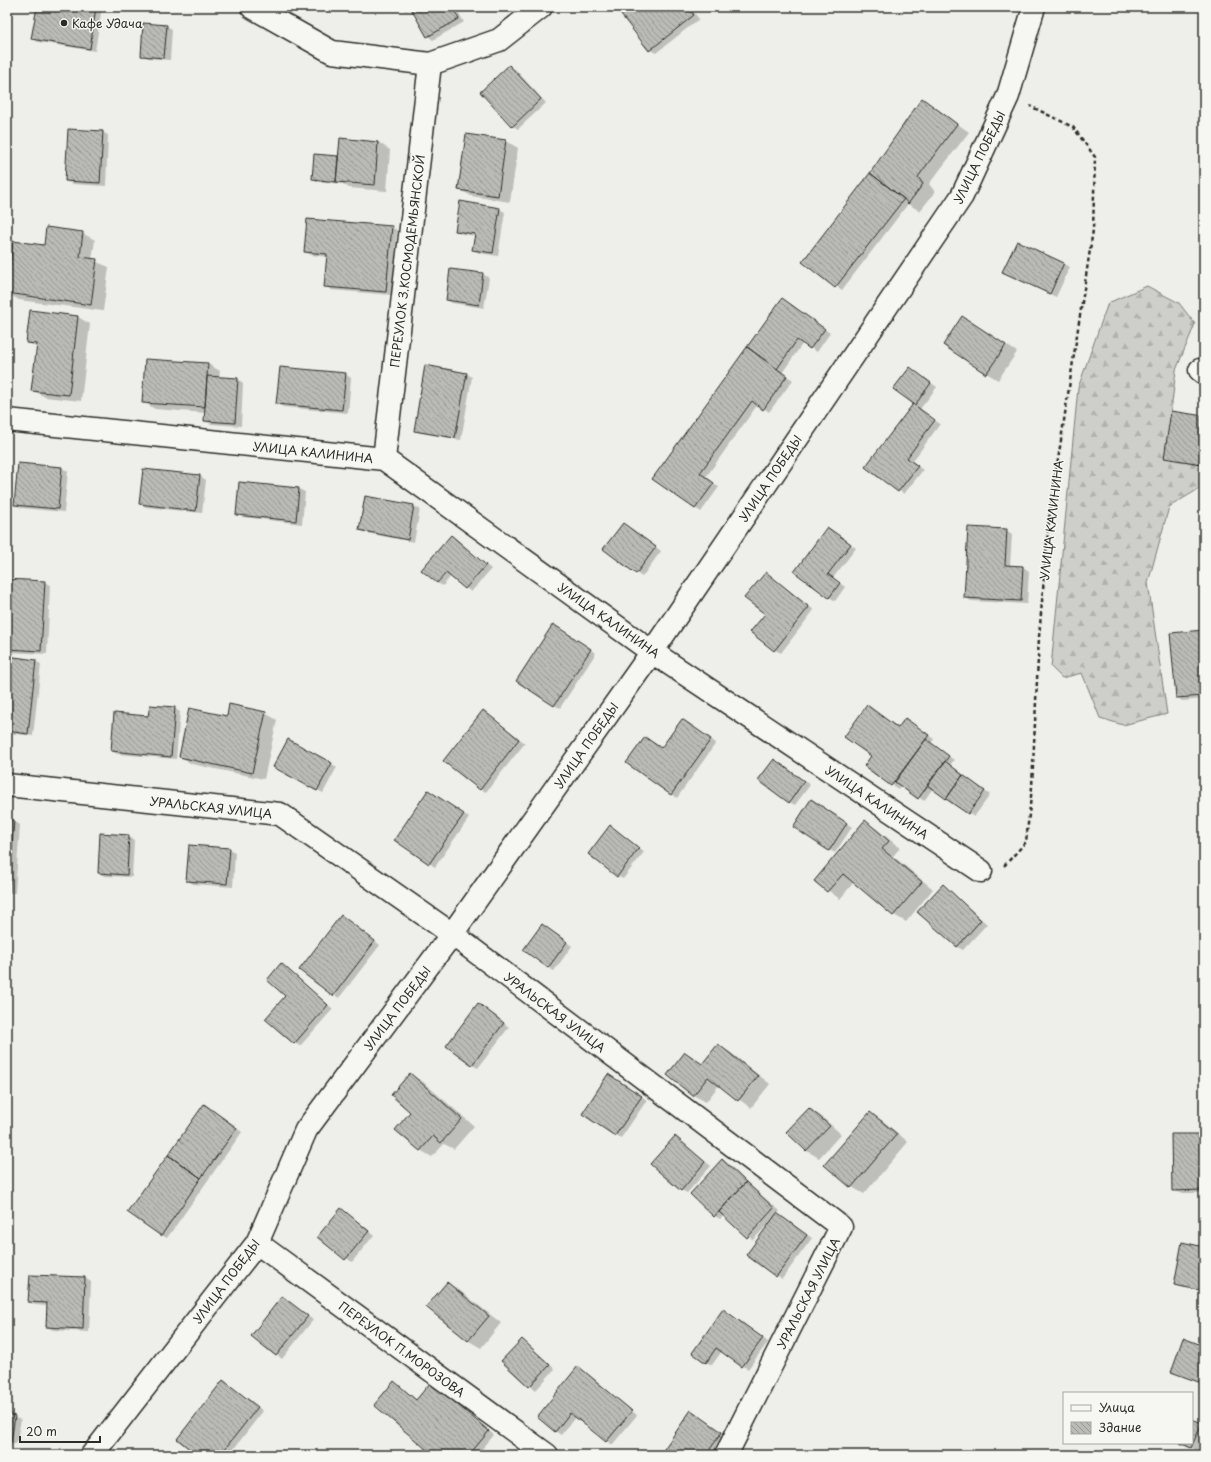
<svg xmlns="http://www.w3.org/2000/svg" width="1211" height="1462" viewBox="0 0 1211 1462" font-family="'Playpen Sans',sans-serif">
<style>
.forest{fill:url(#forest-firs);stroke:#7c7c7a}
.shadow{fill:#0003}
.building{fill:url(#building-back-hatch);stroke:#2b2b2b}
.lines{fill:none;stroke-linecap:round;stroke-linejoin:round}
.minor-casing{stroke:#2b2b2b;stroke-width:25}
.path{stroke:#2b2b2b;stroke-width:2.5;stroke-dasharray:4 3;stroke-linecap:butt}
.minor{stroke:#f6f6f2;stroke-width:22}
.poi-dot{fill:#2b2b2b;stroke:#f6f6f2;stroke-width:1.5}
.labels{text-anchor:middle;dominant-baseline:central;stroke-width:3;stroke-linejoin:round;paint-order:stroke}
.poi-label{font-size:12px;fill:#2b2b2b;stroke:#f6f6f2;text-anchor:start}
.street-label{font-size:12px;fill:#2b2b2b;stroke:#f6f6f2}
</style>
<defs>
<pattern id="forest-firs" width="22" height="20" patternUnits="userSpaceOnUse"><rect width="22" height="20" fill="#cececa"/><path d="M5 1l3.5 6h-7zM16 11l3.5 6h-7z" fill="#b1b1ae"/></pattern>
<pattern id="building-back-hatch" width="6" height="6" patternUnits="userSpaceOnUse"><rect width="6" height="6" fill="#babab7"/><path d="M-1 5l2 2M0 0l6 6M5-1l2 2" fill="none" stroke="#979795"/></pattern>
</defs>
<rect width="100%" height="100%" fill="#eeeeea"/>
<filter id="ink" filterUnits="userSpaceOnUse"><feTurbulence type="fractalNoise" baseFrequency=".025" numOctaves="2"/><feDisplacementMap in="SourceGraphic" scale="8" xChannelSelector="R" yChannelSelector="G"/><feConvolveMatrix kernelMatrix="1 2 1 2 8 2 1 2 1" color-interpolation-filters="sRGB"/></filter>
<g filter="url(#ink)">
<path class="forest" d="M1147 286 1179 303 1195 324 1176 370 1171 411 1202 464V487L1169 507 1148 583 1167 714 1123 725 1100 718 1082 673 1062 678 1051 667 1078 388 1108 303Z"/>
<path class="shadow" d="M38 7H102L95 51 38 42 32 39Z
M399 7H455L464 22 433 40 428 36 411 8 406 11Z
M617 7H690L699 19 656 53 650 50Z
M166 26 172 29 170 60 148 58 142 55Z
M509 66 515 69 546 103 518 129 513 126Z
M922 99 969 132 929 184 935 192 920 211 908 204 842 290 803 262 871 174Z
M102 132 108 135 106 186 72 184 66 181Z
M340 139 378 142 390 150 387 191 349 188 343 184 319 182 313 179 315 155 339 157Z
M506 141 518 148 510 202 471 196 459 189Z
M499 209 505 212 498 256 479 253 473 250 475 236 462 234 456 230Z
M391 227 397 230 392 295 331 290 326 286 328 257 311 255 305 252Z
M82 233 95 240 92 260 109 267 103 311 19 300 7 293 44 246Z
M1017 242 1070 267 1056 297 1009 275Z
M1204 259V270L1200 268Z
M451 270 483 274 489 278 484 308 452 303 447 300Z
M788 303 830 333 817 352 803 343 782 373 793 380 769 412 758 404 706 477 719 487 701 512 654 479Z
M78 317 90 324 81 401 45 397 32 390 37 348 27 342Z
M963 317 1017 352 998 380 986 373Z
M208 364 220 371 219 378 238 379 243 383 241 426 211 424 205 421 206 413 155 409 143 402Z
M910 368 937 387 920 409 940 424 912 462 923 470 904 494 866 467 914 403Z
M466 373 472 377 461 440 421 433 415 430Z
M345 374 351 378 348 413 283 407 277 404Z
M1204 417V466L1171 460 1165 457Z
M19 464 62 468 68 471 64 512 21 508 15 504Z
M144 470 200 476 206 480 202 513 146 507 140 504Z
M240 483 299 489 305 492 302 524 243 517 237 514Z
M366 497 414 506 420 509 414 542 366 533 360 530Z
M629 527 661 551 642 577 636 573Z
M827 528 856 548 833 578 845 587 835 601 795 572Z
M1006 530 1012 534 1010 566 1023 567 1029 571 1027 604 971 601 965 597Z
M451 537 491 569 471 592 451 576 443 586 437 583Z
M766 573 814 610 781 653 775 650 766 614Z
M7 580 44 582 50 585 47 654 7 652Z
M559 629 596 653 560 708 554 705Z
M1204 631V699L1182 701 1177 697Z
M7 657 35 661 41 664 33 736 7 733Z
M868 706 899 728 911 723 934 739 931 743 954 760 950 765 990 795 974 817 933 788 924 801 901 785 898 789 892 785 865 765 872 756Z
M174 708 180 712 176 759 117 754 112 751 149 717Z
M484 712 525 743 486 792 480 789Z
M265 713 277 720 264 779 192 764 180 757 227 717Z
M688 724 716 743 677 798 627 763 662 749Z
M288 740 337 767 323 793 274 766Z
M780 763 810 785 795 805 789 802Z
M429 791 469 818 435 867 395 840Z
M817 804 852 827 835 853 830 850Z
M7 821H14L20 825 15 893H7Z
M865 822 877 829 900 848 893 856 933 889 906 922 894 915 854 882 840 899 815 881Z
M616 830 644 852 623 879 617 876Z
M128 836 134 840 132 877 104 876 99 873Z
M229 849 235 852 233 887 193 884 187 880Z
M943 886 987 924 963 950 957 947Z
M7 914 10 915 7 941Z
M341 916 380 945 339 998 334 995Z
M548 929 572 946 554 971 548 968Z
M281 964 333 1009 300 1046 294 1043Z
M484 1008 509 1027 478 1068 472 1065Z
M718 1045 730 1052 770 1084 751 1108 719 1085 706 1102 693 1095 686 1053 703 1064Z
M410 1074 422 1081 474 1126 454 1149 444 1144 432 1157 420 1150 412 1112Z
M614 1079 647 1100 621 1138 616 1135Z
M210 1109 242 1132 167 1238 161 1235Z
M809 1109 821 1116 841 1134 819 1158 807 1151 787 1132Z
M870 1113 882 1120 908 1142 864 1194 852 1187 826 1165Z
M1204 1135V1193H1179L1173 1190Z
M675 1137 711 1166 687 1193 681 1190Z
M722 1161 780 1211 777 1214 812 1238 782 1279 748 1255 772 1222 771 1221 753 1240 724 1215 720 1219 715 1216Z
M341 1209 374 1235 352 1262 318 1237Z
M1204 1248V1292L1181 1287 1175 1284Z
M31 1276 85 1278 91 1282 89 1332 53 1330 47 1327 48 1306 35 1305 29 1302Z
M447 1283 459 1290 501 1323 481 1348 469 1341 427 1307Z
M282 1297 313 1320 282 1359 252 1336Z
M729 1314 768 1342 748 1369 722 1351 712 1365 706 1362Z
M522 1340 555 1369 536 1390 503 1361Z
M578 1368 637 1415 612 1445 576 1416 561 1435 555 1431Z
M224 1381 263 1411 229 1455H198Z
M394 1382 417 1400 437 1387 494 1435 477 1455H435Z
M7 1415 21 1420 16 1444 7 1443Z
M697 1415 727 1436 714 1455H661Z
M1192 1420 1204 1425V1436L1197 1450 1181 1443H1192Z"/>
<path class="building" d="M37 7H96L90 49 31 39Z
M410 7H452L459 19 427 37Z
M615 7H688L694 15 649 51Z
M143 23 167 25 164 58 141 56Z
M509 65 541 99 512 127 480 92Z
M922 98 957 124 918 177 923 184 908 204 904 199 870 173Z
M68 129 103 131 100 183 65 181Z
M466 134 506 140 498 196 458 190Z
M340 138 378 142 375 185 336 182Z
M314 154 338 156 336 182 312 179Z
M870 173 904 199 835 288 802 262Z
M460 201 500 208 493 253 472 250 475 234 455 231Z
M307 219 392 226 386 292 324 287 327 254 304 252Z
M46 227 83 232 80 257 97 259 91 305 7 293 13 241 44 245Z
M1017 241 1064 263 1050 294 1002 272Z
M450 269 483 273 479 305 446 300Z
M782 298 825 329 810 349 797 340 777 369 747 347Z
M30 310 78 316 69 395 31 391 37 344 26 343Z
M962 316 1006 345 986 374 943 345Z
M747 347 787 376 763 410 752 401 700 473 714 483 695 509 652 479Z
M145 359 208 363 205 407 142 403Z
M425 365 467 373 455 438 414 431Z
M280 367 346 373 342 410 276 404Z
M910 367 931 383 915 405 893 389Z
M207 376 238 378 235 423 204 421Z
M913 404 935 420 907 458 918 466 898 492 865 467Z
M1171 411 1204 416V450L1202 464 1164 458Z
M18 463 62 467 58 509 14 505Z
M143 469 200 475 196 511 139 504Z
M239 482 299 488 296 521 236 515Z
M365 496 414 505 408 540 359 530Z
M623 523 656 547 636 574 603 549Z
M827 527 851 544 828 574 840 583 829 598 794 572Z
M968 527 1007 529 1005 565 1023 566 1021 601 964 598Z
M451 535 486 565 465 589 446 573 437 583 421 570Z
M766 572 809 607 774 651 750 632 765 614 744 598Z
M7 579 45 581 41 651 7 649Z
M553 624 591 649 554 706 516 681Z
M1204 630V696L1176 698 1170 633Z
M7 656 36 660 28 734 7 731Z
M229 704 266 712 252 773 179 757 189 708 227 716Z
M150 705 175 707 171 757 111 751 114 713 148 716Z
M867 705 898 728 905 718 929 735 891 786 864 766 871 756 844 737Z
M483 710 519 739 480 790 443 761Z
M682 719 711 739 671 795 626 763 645 737 661 748Z
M288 739 332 763 317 791 273 767Z
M926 739 949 756 918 799 895 782Z
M774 759 804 781 789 803 758 780Z
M945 761 963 775 946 799 927 785Z
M963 775 985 791 968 814 946 799Z
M428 790 464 814 429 864 394 840Z
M811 799 847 823 829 851 793 827Z
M7 820H14L9 891H7Z
M865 820 889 841 882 849 922 882 893 916 843 874 827 892 814 881Z
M610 825 639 848 617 877 588 854Z
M100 833 129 835 127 875 98 873Z
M189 845 230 848 227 884 186 881Z
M943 884 981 920 957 947 917 912Z
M341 915 375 941 333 996 299 970Z
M542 924 567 942 548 968 523 950Z
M281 963 328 1005 294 1044 265 1019 285 996 267 980Z
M478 1003 504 1023 472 1065 446 1046Z
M718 1044 758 1076 738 1101 708 1077 693 1096 667 1075 685 1052 702 1064Z
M410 1073 462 1119 441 1143 433 1136 420 1151 395 1130 410 1112 391 1095Z
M608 1074 642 1096 615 1136 582 1114Z
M204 1104 237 1128 201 1178 168 1155Z
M809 1108 830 1126 806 1151 786 1132Z
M870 1112 897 1134 851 1188 824 1165Z
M1171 1134H1204V1190L1172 1191Z
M675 1136 705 1162 681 1191 650 1164Z
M168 1155 201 1178 161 1236 127 1212Z
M722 1159 746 1182 714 1217 690 1194Z
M746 1182 774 1208 747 1238 719 1212Z
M341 1208 369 1231 345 1260 317 1237Z
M777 1213 807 1235 776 1277 746 1255Z
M1182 1242 1204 1247V1291L1174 1285Z
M30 1275 85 1277 83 1329 46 1327 47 1303 28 1302Z
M447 1282 489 1316 468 1341 426 1307Z
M282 1296 308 1316 276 1356 251 1336Z
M723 1309 763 1338 742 1367 716 1348 706 1363 692 1353Z
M1183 1338 1204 1346V1384L1171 1372Z
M522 1339 550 1365 529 1387 501 1361Z
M578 1366 632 1411 606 1442 570 1413 555 1432 537 1417Z
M223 1380 258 1407 220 1455H197L177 1439Z
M394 1381 416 1400 431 1382 489 1431 469 1455H433L374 1405Z
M691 1410 722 1432 706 1455H660Z
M7 1414 15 1416 11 1442 7 1441Z
M1192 1419 1202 1423 1191 1448 1180 1443H1192Z"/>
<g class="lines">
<g class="minor-casing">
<path id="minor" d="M252 7 332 52 430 64 499 40 541 7
M1200 370 1204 373
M7 420 384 459 652 652 981 871
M384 459 430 64
M7 785 280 814 452 934 841 1227 726 1455
M257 1243 547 1455
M92 1455 257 1243 306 1130 452 934 652 652 962 196 1008 96 1034 7"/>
</g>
<path class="path" d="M1004 866 1026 842 1032 787 1039 637 1049 519 1093 230 1095 157 1073 127 1030 106"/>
<use href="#minor" class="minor"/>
</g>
</g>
<circle class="poi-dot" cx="64" cy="23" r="4"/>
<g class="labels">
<g class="poi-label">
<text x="72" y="23">Кафе Удача</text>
</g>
<g class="street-label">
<text transform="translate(979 157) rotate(-64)">УЛИЦА ПОБЕДЫ</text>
<text transform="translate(407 261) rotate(-83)">ПЕРЕУЛОК З.КОСМОДЕМЬЯНСКОЙ</text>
<text transform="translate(313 452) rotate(6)">УЛИЦА КАЛИНИНА</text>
<text transform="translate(770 478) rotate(-56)">УЛИЦА ПОБЕДЫ</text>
<text transform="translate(1051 520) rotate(-83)">УЛИЦА КАЛИНИНА</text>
<text transform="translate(609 620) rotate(35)">УЛИЦА КАЛИНИНА</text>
<text transform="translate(586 745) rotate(-55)">УЛИЦА ПОБЕДЫ</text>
<text transform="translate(877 802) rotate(34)">УЛИЦА КАЛИНИНА</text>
<text transform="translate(211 807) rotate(6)">УРАЛЬСКАЯ УЛИЦА</text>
<text transform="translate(397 1008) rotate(-53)">УЛИЦА ПОБЕДЫ</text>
<text transform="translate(555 1012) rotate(37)">УРАЛЬСКАЯ УЛИЦА</text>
<text transform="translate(226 1281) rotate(-53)">УЛИЦА ПОБЕДЫ</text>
<text transform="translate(808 1293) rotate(-63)">УРАЛЬСКАЯ УЛИЦА</text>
<text transform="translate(402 1349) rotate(36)">ПЕРЕУЛОК П.МОРОЗОВА</text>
</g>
</g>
<rect width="1211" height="1462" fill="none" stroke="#f6f6f2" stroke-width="24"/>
<rect x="12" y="12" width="1187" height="1438" fill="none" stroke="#2b2b2b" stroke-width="1.5" filter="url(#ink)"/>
<rect x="1063" y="1392" width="130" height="52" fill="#f6f6f2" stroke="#a5a5a2"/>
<rect x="1071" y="1405" width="20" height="6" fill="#f6f6f2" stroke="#a5a5a2"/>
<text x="1099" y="1412" font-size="12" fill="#2b2b2b">Улица</text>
<rect x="1071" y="1422" width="20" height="12" fill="url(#building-back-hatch)" stroke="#a5a5a2"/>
<text x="1099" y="1432" font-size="12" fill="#2b2b2b">Здание</text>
<path d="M20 1436v6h80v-6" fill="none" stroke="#2b2b2b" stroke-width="2"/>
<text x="26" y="1436" font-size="12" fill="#2b2b2b" stroke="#f6f6f2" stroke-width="3" paint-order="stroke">20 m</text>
</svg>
